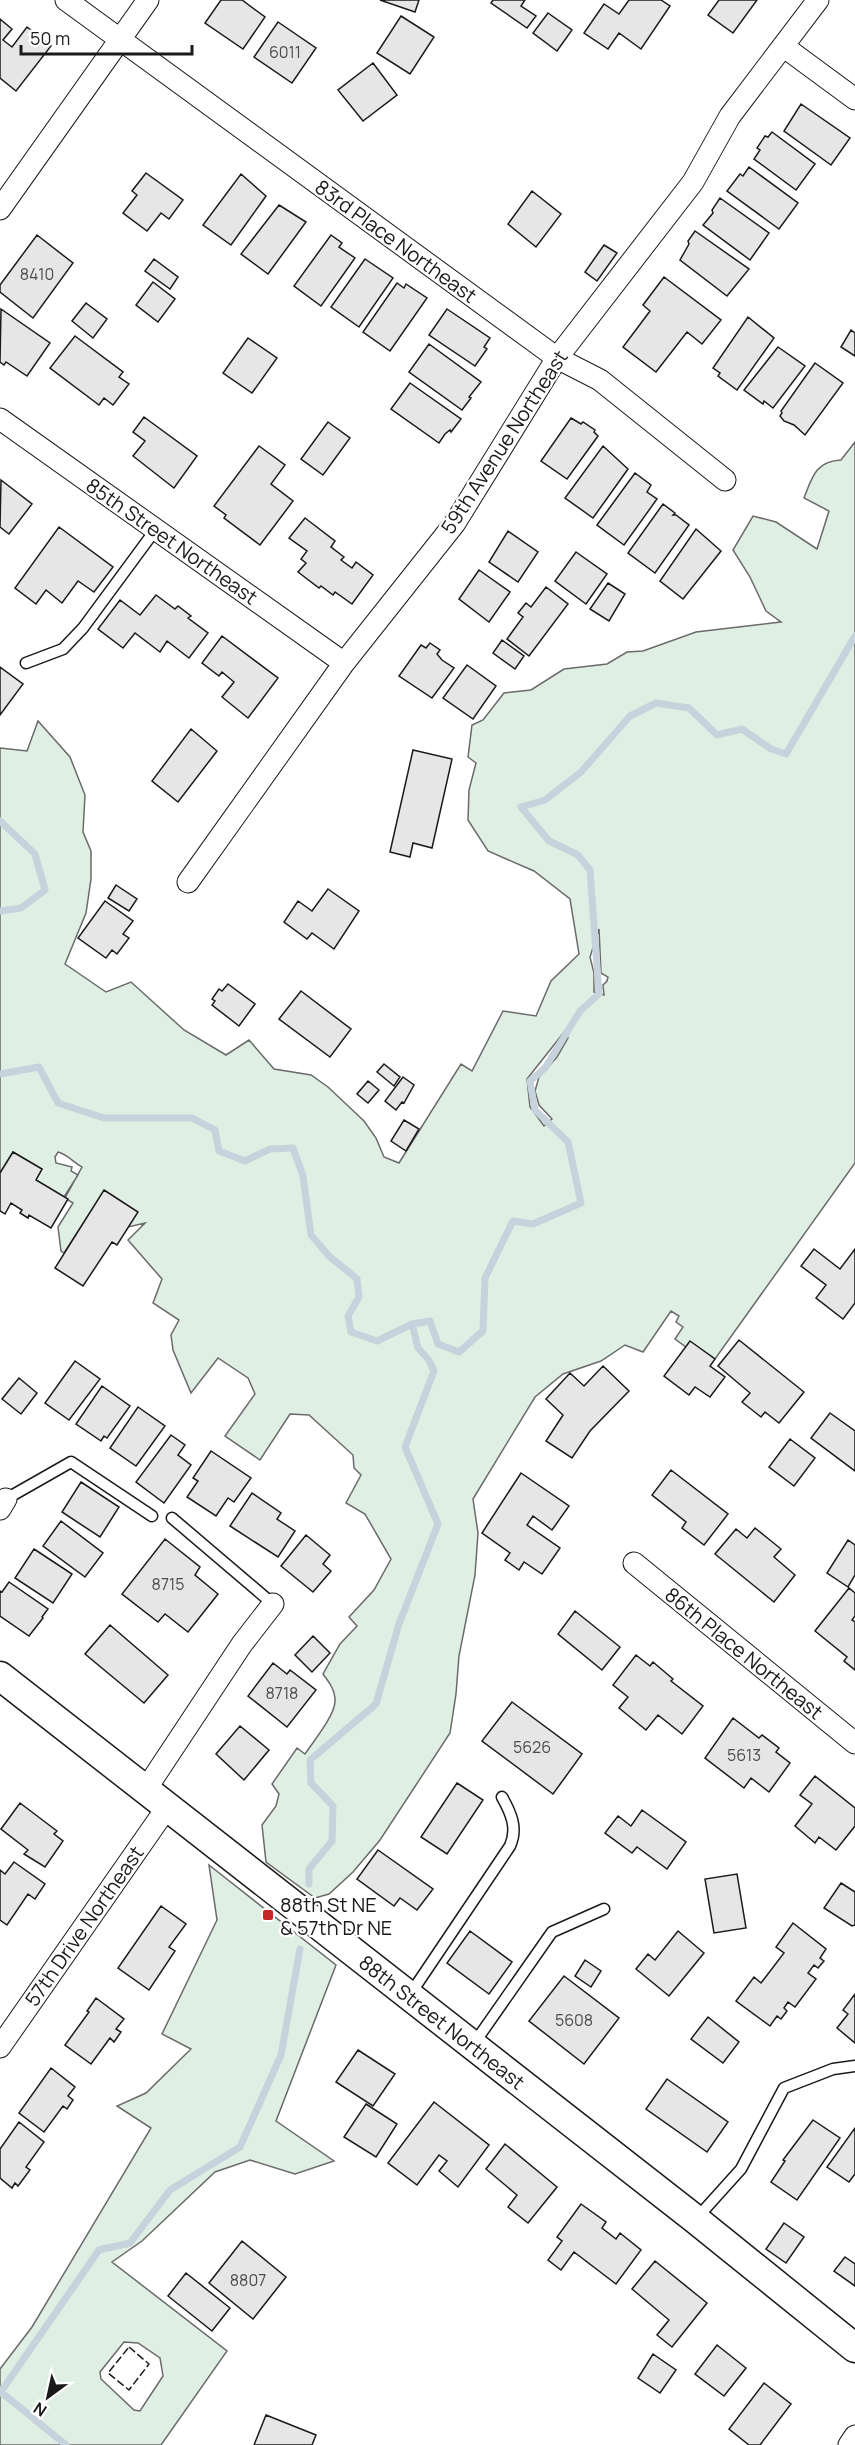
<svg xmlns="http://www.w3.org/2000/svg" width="855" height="2445" viewBox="0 0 855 2445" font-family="Manrope,sans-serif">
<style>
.green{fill:#e0efe3;stroke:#6a6a6a;stroke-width:1.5;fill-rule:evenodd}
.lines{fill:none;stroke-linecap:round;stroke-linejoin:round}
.stream{stroke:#c6d2dc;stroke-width:7}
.building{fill:#e6e6e6;stroke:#1a1a1a;stroke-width:1.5}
.service-casing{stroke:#1a1a1a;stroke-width:13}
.minor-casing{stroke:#1a1a1a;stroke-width:23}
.secondary-casing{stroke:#1a1a1a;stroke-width:31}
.service{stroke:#fff;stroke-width:10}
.minor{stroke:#fff;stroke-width:21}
.secondary{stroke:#fff;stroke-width:28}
.fence{stroke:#1a1a1a;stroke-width:1.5;stroke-dasharray:8 3;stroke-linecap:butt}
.poi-dot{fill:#c62828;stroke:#fff;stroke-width:2}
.labels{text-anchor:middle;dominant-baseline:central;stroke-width:4.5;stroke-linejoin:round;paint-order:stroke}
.number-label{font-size:16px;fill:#4d4d4d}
.street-label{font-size:20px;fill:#1a1a1a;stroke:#fff}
.poi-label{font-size:20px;fill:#1a1a1a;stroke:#fff;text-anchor:start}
</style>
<rect width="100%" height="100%" fill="#fff"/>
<path class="green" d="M855 442V1163L715 1359 690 1342 686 1347 675 1339 683 1327 676 1322 679 1316 671 1311 643 1352 625 1345 601 1361 563 1374 535 1397 473 1499 478 1533 475 1575 459 1656 456 1694 450 1733 380 1840 353 1872 329 1894 315 1898 266 1862 262 1825 276 1806 279 1794 272 1784 297 1748 305 1754C313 1742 336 1714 335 1700 335 1690 329 1682 323 1674L340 1644 357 1626 349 1617 374 1590 391 1559 365 1514 346 1503 361 1475 354 1468 353 1455 309 1415 290 1414 260 1460 225 1436 255 1394 248 1378 218 1358 191 1393 173 1350 171 1335 179 1320 153 1303 162 1279 128 1240 145 1223 128 1227 104 1191 64 1253 61 1251 58 1227 73 1203 65 1198 82 1167C73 1162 67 1154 58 1152L55 1157 56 1163 72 1167 71 1171 78 1175 64 1197 36 1180 42 1169 13 1152 0 1173V748L27 751 38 721 70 757 85 795 83 832 91 851V879L86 913 65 964 106 992 131 982 184 1030 226 1055 249 1040 274 1069 311 1075 328 1087 364 1121 376 1138 384 1157 399 1163 461 1064 472 1071 503 1011 536 1016 551 981 579 954 570 899 534 871 488 851 468 820 469 790 476 763 468 757 472 725 483 720 504 693 531 690 564 669 607 664 627 652 643 651 696 632 781 622 766 611 750 577 733 550 753 516 776 522 817 549 829 511 804 498C812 477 816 461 841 460ZM599 929 601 973 608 977 607 981 603 985 604 995 594 992V973L590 957ZM565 1031 568 1038 557 1057 539 1077 535 1091 539 1105 552 1119 544 1126 530 1107 527 1079Z
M209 1865 336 1965 276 2121 334 2161 295 2174 250 2160 215 2172 142 2241 112 2262 227 2351 161 2445H0V2369L32 2327 151 2128 117 2106 146 2093 191 2049 162 2034 217 1920ZM124 2342 138 2343 160 2358 163 2376 140 2411 134 2410 101 2379 100 2372Z"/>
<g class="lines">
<path class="stream" d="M0 821 35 854 45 890 21 908 0 911
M0 1074 39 1067 58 1103 104 1118H192L215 1130 219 1151 245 1161 270 1149 293 1148 303 1176 311 1235 329 1256 357 1279 359 1297 348 1316 351 1332 377 1341 412 1324 430 1321 438 1344 459 1352 483 1331 485 1278 513 1221 533 1224 581 1203 568 1142 535 1110 530 1081 545 1068 580 1011 599 994 590 870 578 855 549 841 521 807 545 800 581 772 630 716 656 703 689 708 717 735 742 729 771 749 786 754 855 636
M309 1884V1869L332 1841 333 1806 311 1783 310 1760 376 1704 399 1624 438 1524 405 1447 434 1371 429 1360 418 1348 412 1324
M1 2392 66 2445
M0 2393 99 2250 130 2243 170 2190 240 2147 281 2055 300 1949"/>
</g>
<path class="building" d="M221 0H242L265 17 243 49 205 23Z
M380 0H419L415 12Z
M493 0H525L521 6 536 16 527 28 491 3Z
M629 0H661L670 6 641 49 619 33 608 49 584 33 604 4 619 14Z
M719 0H757L733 33 708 15Z
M548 13 572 30 557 51 533 33Z
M401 16 434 37 410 74 377 53Z
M0 19 12 29 3 40 12 47 27 27 51 46 16 91 0 78Z
M278 22 316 48 292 83 254 57Z
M373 63 397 95 363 121 338 90Z
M801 104 850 138 831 165 784 131Z
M772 132 815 164 796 190 754 159 760 150 757 148 765 136 768 137Z
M749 167 798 203 779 229 727 191 740 174 743 176Z
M146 173 183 200 169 219 161 213 147 231 123 213 137 195 132 191Z
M241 174 266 196 231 245 203 225Z
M532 191 561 214 536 247 508 224Z
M720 198 769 233 750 260 703 225 713 213 712 210Z
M279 205 306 222 268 274 241 254Z
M695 231 749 269 727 296 680 260 689 244 688 241Z
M37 235 73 263 33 318 0 292V285Z
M331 235 342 243 339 247 355 258 321 306 294 286Z
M604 245 617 253 597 281 585 272Z
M154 259 178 277 170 289 145 271Z
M365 259 393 278 359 327 331 307Z
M664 277 721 320 702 344 687 332 656 372 623 347 650 311 643 305Z
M153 282 175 299 158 322 136 305Z
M397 283 404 288 406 284 427 298 390 351 363 332Z
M86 303 107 319 93 338 72 321Z
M1 309 50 343 27 376 6 362 4 365 0 362Z
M447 309 490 338 484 347 487 349 475 366 429 335Z
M748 317 774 338 737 390 718 376 720 373 713 368Z
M851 330 855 333V356L841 347Z
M75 336 123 372 119 377 129 384 113 405 104 398 99 405 50 368Z
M248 338 277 358 252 393 223 373Z
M429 344 481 382 469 397 471 398 462 410 409 372Z
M778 347 805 366 773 408 764 401 763 404 744 390Z
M815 363 843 383 805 435 794 425 784 421 780 416 782 413 781 411Z
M410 383 461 419 451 432 450 430 445 434 439 443 391 409Z
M144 417 197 456 174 488 133 456 145 441 133 432Z
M571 418 581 424 583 422 595 430 594 432 598 436 567 479 541 461Z
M328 422 350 438 323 475 301 459Z
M259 446 285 465 271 484 293 501 260 545 224 518 226 515 214 506Z
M603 446 628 469 593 518 565 498Z
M635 473 651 485 647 492 657 499 624 545 597 525Z
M1 480 32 504 9 534 0 527Z
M663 504 675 513 673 515H676L689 525 655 573 628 553Z
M305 518 335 541 331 547 344 557 341 560 352 568 356 562 373 575 352 604 335 592 333 595 321 586 319 588 298 572 306 563 301 559 307 551 289 538Z
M59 527 113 567 94 592 78 581 62 603 46 590 36 604 15 588Z
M696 529 721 551 683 599 660 581Z
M508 531 538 552 518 582 489 562Z
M576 552 607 574 586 604 555 581Z
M479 570 510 592 489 622 459 599Z
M608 583 625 594 609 621 590 609Z
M546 587 568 604 529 656 507 639 523 617 518 613 526 603 531 607Z
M156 595 175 609 178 606 191 616 188 618 208 633 189 658 167 641 160 652 135 633 123 648 98 629 120 600 140 615Z
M222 636 278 678 248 718 222 697 234 682 222 672 219 676 202 663Z
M502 640 524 656 515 669 493 653Z
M430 643 440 650 437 654 442 660 454 668 432 698 399 676 421 645 426 648Z
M467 665 496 686 473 719 443 698Z
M0 667 23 684 0 715Z
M191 729 217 751 178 802 152 781Z
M413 750 452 759 432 848 413 843 410 857 390 852Z
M116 885 137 899 129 911 108 898Z
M328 889 359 911 334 949 312 933 307 939 284 922 298 901 312 911Z
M105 901 133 921 123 934 129 938 117 954 112 950 106 958 78 938Z
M228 984 255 1004 239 1026 212 1005 215 1001 212 999 219 989 222 991Z
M301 991 351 1029 330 1057 279 1019Z
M384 1064 400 1077 394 1086 377 1072Z
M403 1077 414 1085 404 1103 402 1102 396 1110 385 1101Z
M368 1081 379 1090 368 1103 357 1094Z
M404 1120 419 1129 406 1151 391 1141Z
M13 1152 42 1169 36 1180 68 1199 51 1228 29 1215 28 1218 20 1213 22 1210 11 1203 5 1214 0 1211V1173Z
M104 1190 138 1212 117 1245 112 1242 83 1286 55 1268Z
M814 1249 840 1269 855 1249V1303L843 1319 816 1298 826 1285 801 1266Z
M739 1340 804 1392 779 1423 765 1412 761 1417 742 1402 750 1393 718 1366Z
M690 1341 715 1359 710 1366 725 1377 710 1397 695 1387 689 1395 664 1376Z
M75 1361 100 1379 69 1420 45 1403Z
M603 1366 629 1391 590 1431 572 1458 546 1441 563 1415 546 1399 570 1373 584 1386Z
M19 1378 37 1393 21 1414 2 1399Z
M102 1386 130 1406 107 1438 104 1436 101 1441 76 1424Z
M138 1407 165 1426 136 1466 110 1448Z
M830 1413 855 1431V1471L811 1438Z
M171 1435 185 1445 178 1455 191 1465 164 1503 136 1482Z
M790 1439 815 1458 794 1486 769 1467Z
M211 1451 251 1478 234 1502 228 1498 216 1516 187 1497 198 1481 193 1478Z
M671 1470 728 1514 704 1545 682 1528 686 1522 652 1495Z
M521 1473 569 1506 552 1530 533 1516 527 1525 560 1548 542 1574 524 1562 519 1570 505 1560 510 1553 482 1533Z
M81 1482 119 1507 100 1537 62 1512Z
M252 1493 281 1513 277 1519 295 1531 278 1557 230 1526Z
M61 1521 103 1553 85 1577 43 1546Z
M755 1528 781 1549 774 1557 795 1575 774 1602 715 1554 736 1529 747 1538Z
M306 1535 330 1555 323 1564 331 1571 313 1592 281 1566Z
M165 1539 200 1567 195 1575 218 1594 188 1632 165 1614 158 1622 122 1594Z
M848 1540 855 1545V1575L848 1587 827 1573Z
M34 1549 72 1574 53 1603 15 1578Z
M9 1582 48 1609 42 1617 43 1618 29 1636 0 1616V1591L2 1592Z
M849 1588 855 1593V1616L852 1620 855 1622V1670L844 1661 847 1657 815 1631Z
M575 1611 620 1647 602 1670 558 1634Z
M110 1625 168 1675 144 1703 85 1654Z
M313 1636 330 1653 312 1672 295 1655Z
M636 1655 650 1666 653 1662 673 1679 671 1681 703 1706 682 1734 658 1715 646 1730 619 1708 628 1697 613 1685Z
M273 1663 287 1674 290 1670 316 1690 287 1727 248 1696Z
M512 1702 582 1754 553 1794 482 1741Z
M733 1718 759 1738 762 1735 779 1748 776 1752 790 1763 769 1792 751 1778 744 1788 705 1758Z
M240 1726 269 1750 244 1780 216 1754Z
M815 1776 855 1808V1826L836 1850 819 1837 815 1843 795 1826 812 1804 800 1795Z
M457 1783 483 1800 447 1854 421 1837Z
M20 1803 57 1831 54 1834 63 1841 45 1867 24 1854 28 1850 1 1829Z
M642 1810 686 1842 667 1869 637 1847 632 1853 605 1833 618 1816 631 1826Z
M378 1850 433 1889 417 1910 400 1898 394 1906 357 1879Z
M14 1862 45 1884 35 1899 28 1894 7 1925 0 1920V1870L5 1874Z
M737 1874 746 1928 714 1933 705 1879Z
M841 1883 855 1892V1925L852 1926 824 1908Z
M161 1906 186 1924 169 1947 175 1951 149 1990 118 1968Z
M793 1923 826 1949 820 1958 824 1961 818 1968 814 1965 808 1973 816 1979 795 2007 788 2002 784 2008 787 2011 781 2019 777 2016 770 2026 736 2001 754 1977 761 1983 784 1953 776 1947Z
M470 1931 512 1962 489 1994 447 1963Z
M678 1931 704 1953 669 1996 636 1969 648 1954 655 1960Z
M585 1960 601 1971 591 1987 575 1976Z
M564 1976 619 2018 584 2064 529 2021Z
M855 1994V2043L837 2028 848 2014 843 2010Z
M96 1998 124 2019 116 2029 121 2032 114 2042 110 2038 91 2064 65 2045 89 2012 87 2011Z
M708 2017 739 2042 723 2063 691 2039Z
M358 2050 395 2074 373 2106 336 2082Z
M51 2068 75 2087 68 2096 73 2100 67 2109 63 2106 44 2132 19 2113Z
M667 2079 728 2122 707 2152 646 2109Z
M434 2102 489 2145 458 2187 439 2171 447 2161 439 2155 417 2185 388 2163Z
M366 2104 397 2124 376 2157 344 2137Z
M813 2120 840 2138 797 2200 771 2182 785 2161 783 2160Z
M19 2122 44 2142 26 2167 30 2170 18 2186 15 2183 12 2188 0 2178V2149Z
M855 2128V2174L849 2182 827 2167Z
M505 2144 557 2187 528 2223 508 2207 517 2195 486 2169Z
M581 2204 606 2222 602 2228 616 2239 620 2233 641 2250 616 2284 574 2252 561 2270 548 2260 562 2241 557 2237Z
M784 2223 804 2237 786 2263 766 2249Z
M242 2241 286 2277 253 2319 209 2283Z
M845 2257 855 2264V2286L834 2271Z
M655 2261 707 2303 672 2347 657 2335 669 2320 632 2289Z
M186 2273 230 2308 212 2331 168 2296Z
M717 2345 746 2368 724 2396 695 2374Z
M653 2354 676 2370 660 2393 638 2378Z
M764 2383 791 2404 760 2445H749L729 2429Z
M266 2415 316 2435 312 2445H254Z"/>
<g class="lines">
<g class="service-casing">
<path id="service" d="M26 663 63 649 83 628 156 529
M6 1499 71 1462 152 1516
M172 1518 273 1604
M409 1996 510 1846C518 1828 511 1813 502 1797
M473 2045 552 1932 604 1909
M696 2219 741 2169 784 2088 833 2069 855 2066"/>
</g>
<g class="minor-casing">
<path id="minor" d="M66 0 557 358 600 380 725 480
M783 46 855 99
M0 209 148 0
M0 419 344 663
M188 882 344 663 455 523 557 358 693 182 730 116 818 0
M0 1509 6 1499
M634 1563 855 1743
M146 1789 242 1644 273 1604
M0 2047 168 1806
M849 2445 855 2436"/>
</g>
<g class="secondary-casing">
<path id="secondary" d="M0 1676 695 2219 855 2348"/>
</g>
<use href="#service" class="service"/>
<use href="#minor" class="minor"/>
<use href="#secondary" class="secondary"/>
<path class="fence" d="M129 2347 149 2364 129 2390 108 2373Z"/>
</g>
<rect class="poi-dot" x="262" y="1909" width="12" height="12" rx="3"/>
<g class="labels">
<g class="number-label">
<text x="285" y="52">6011</text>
<text x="37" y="274">8410</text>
<text x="168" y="1584">8715</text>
<text x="282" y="1693">8718</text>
<text x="532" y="1747">5626</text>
<text x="744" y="1755">5613</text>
<text x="574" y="2020">5608</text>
<text x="248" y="2280">8807</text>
</g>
<g class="street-label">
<text transform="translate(396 241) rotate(36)">83rd Place Northeast</text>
<text transform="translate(504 442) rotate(-57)">59th Avenue Northeast</text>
<text transform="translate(172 541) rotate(35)">85th Street Northeast</text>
<text transform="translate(744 1653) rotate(39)">86th Place Northeast</text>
<text transform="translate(84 1926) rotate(-55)">57th Drive Northeast</text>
<text transform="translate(442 2022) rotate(38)">88th Street Northeast</text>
</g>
<g class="poi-label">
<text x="280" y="1904">88th St NE<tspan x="280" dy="23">&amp; 57th Dr NE</tspan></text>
</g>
</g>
<g transform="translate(48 2397) rotate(213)" stroke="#ffffff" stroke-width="4.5" paint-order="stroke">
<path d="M0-4.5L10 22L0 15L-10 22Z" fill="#1a1a1a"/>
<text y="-9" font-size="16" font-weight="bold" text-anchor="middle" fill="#1a1a1a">N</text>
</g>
<path d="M21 45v9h171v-9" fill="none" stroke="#1a1a1a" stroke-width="3"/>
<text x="30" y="45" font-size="18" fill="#1a1a1a" stroke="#ffffff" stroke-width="4.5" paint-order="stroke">50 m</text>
</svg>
